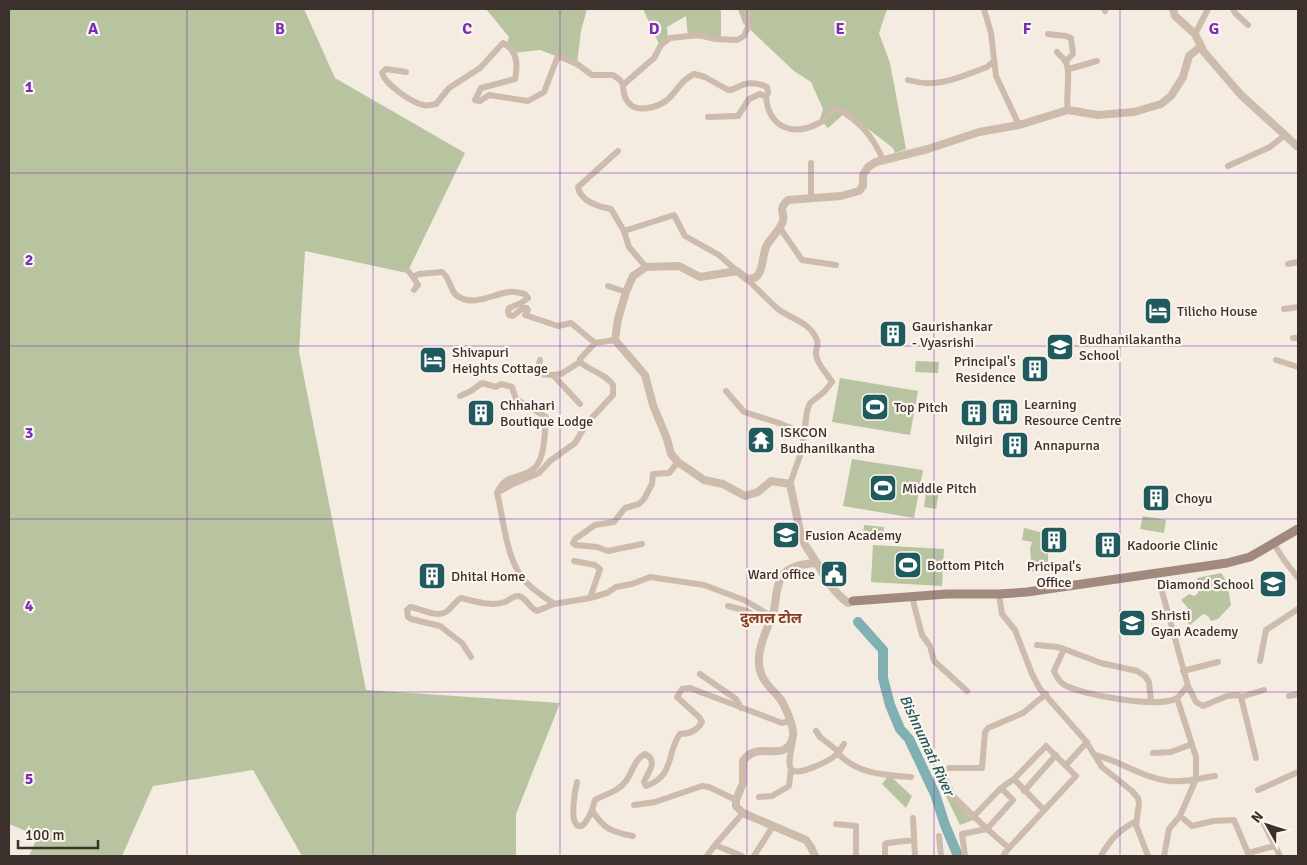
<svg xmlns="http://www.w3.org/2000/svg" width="1307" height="865" viewBox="0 0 1307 865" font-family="Signika,'Noto Sans Devanagari',sans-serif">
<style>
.green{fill:#b8c4a0}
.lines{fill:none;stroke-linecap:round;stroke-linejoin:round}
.river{stroke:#7fb0b2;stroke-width:10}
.minor{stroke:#cdbbac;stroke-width:6}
.tertiary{stroke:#cdbbac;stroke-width:8}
.secondary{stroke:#a18a7d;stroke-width:9}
.grid{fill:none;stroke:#7b2cbf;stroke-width:1;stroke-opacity:0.55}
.labels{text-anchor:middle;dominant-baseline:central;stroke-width:4.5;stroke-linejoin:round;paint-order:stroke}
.poi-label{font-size:14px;fill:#3b302b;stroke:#fbf5ee;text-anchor:start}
.neighbourhood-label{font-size:15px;font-weight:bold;fill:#8c3b22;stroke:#fbf5ee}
.water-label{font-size:15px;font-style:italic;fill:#1f5a5e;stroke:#fbf5ee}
.grid-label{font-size:16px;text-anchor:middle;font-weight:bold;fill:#7b2cbf;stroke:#fbf5ee;stroke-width:4.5;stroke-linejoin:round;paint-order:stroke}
</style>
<rect width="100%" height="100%" fill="#f4ebe1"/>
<path class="green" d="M9 9H304L335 78 465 153 407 273 305 251 299 352 366 690 560 703 516 814V856H302L253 770 153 786 122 856H29L38 836 9 824Z
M486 9H587L581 31 577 64 540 50 513 53 507 45 509 37Z
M643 9H721V35L719 42 698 38 688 39 686 16 667 27 668 40 659 44Z
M738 9H887L879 33 890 63 906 149 895 153 893 148 846 112 828 128 820 119 823 109 811 82 794 71 743 23Z
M916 361 939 362 938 373 915 372Z
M840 378 918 391 910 435 832 422Z
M852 459 923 470 914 518 843 506Z
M927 484 940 486 936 509 924 507Z
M1143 516 1166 520 1164 533 1140 529Z
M864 525 884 527 883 539 863 537Z
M1024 528 1048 534V564L1054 568 1032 572 1030 549 1032 542 1022 540Z
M873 545 944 549 942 586 871 582Z
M1221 573 1227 582 1231 605 1218 619 1211 621 1208 616 1203 614 1190 625 1179 614 1188 608 1181 600 1189 594 1194 596 1198 593 1197 578Z
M889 775 912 796 906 808 882 784Z
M947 786 965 812 973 820 960 825 942 788Z"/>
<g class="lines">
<path class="river" d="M858 622 883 650V678L890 705 900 729 909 739 935 794 945 825 958 856"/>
<path class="minor" d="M984 9 991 33 996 76 1019 125
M1104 9 1105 11
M1233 9 1235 13 1248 25
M1048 34 1066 36 1071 38 1073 54 1066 61
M1195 34 1208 9
M1057 52C1059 55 1063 57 1065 61 1072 69 1065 97 1068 110
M1069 69 1097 61
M406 72 386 69 382 73C386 85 411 102 423 105 427 106 432 105 436 104L449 88 480 68 503 43C518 50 518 65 515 79L481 88 475 100 480 101 489 95 528 101 544 92 558 56 577 64 592 75H613L620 80 623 85 654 58 661 45 670 38 699 35 716 39 737 40 744 36 748 27 747 9
M908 80C938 89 960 77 987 67L993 62
M623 85C623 94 625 101 632 106 637 109 642 109 648 108 678 102 672 85 694 74L705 77 728 90C735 90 738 86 745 84 751 82 761 84 767 87L768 93 766 97
M708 117 738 116 749 99 760 94 766 97C769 128 793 137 819 123 826 120 829 111 837 108 860 122 873 136 883 160
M618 151 578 187C580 201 599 207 611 209L624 231 629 247 646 267
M811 163V198
M1228 166 1270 147 1285 135
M780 228 802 260 836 265
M624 231 674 215 685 236 719 255 737 271
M1288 264 1298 262
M409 272 413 277 419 274 442 272C451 279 449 288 456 295 473 308 492 294 509 292 514 291 520 293 525 294L528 298 521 303 509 308 508 312 509 315 513 316 523 308H527L528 310 525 315 558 326 571 323 595 343
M413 277 418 285 414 290
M747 279C757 289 767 299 778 309 791 319 810 322 817 340 819 345 815 350 816 355 818 366 827 373 832 382L824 392 810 403 807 411 802 450 790 484
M608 286 626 292
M1284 309 1298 307
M1293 338H1298
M540 360 537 372 539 374 553 375
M1276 360 1298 367
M726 391 744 412 776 422 804 433
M460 396 471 391 482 383 496 387 501 384 512 387 516 399 546 417V422C544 436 545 462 532 470 517 480 506 473 497 493L513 484 539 473 550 461 575 443 587 423 613 395V385C606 374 590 371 580 362V359L595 343 615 340
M580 404 553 375 561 374 580 362
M497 493C504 520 506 562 526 582 534 591 545 597 554 604
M642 544 608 551 597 547 575 545 573 543 575 539 595 525 614 522 625 508 639 504 644 499 652 484 653 474 669 473 678 462
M1274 544 1284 560 1298 578
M574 561 595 565 600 569 590 598
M1157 573 1188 686 1196 702 1203 706 1227 696 1238 695 1241 697 1256 758
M999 594 1002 614 1015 630 1032 674 1040 689 1085 740 1102 767 1132 791 1138 798 1139 803 1136 825 1148 856
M912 597 922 635 930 646 934 661 967 691
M728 606 747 611 768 624
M1037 645 1057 647 1064 649
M471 657 462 643 440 626 411 619 408 617 407 610 410 607C420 608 436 618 446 612 452 608 454 602 461 598 474 601 492 607 505 602 510 600 513 595 519 596 527 598 529 608 537 611L554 604 590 598 607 593 616 587 632 584 650 577 704 585 744 600 771 616
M1260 661 1266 630 1298 609
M1183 671 1218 662
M700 674 736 699 741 708
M1289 696 1298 694
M1241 697 1264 690
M1151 702 1149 682 1145 676 1137 671 1101 663 1064 649 1054 671C1056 676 1058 680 1063 684 1079 695 1161 709 1177 698 1181 695 1184 689 1188 686
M816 731 820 737 839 752
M793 741C792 748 787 763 791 769 796 778 831 760 837 754 840 751 842 747 844 744
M838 753C856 774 885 775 911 777
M1153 753 1171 752 1192 744
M1095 755C1121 761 1142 778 1169 781 1183 783 1201 778 1215 776
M1066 765 1087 742
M949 768H982L985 732 988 728 1023 713 1046 694
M944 777 953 796 987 829 1013 800 1001 788
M1014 779 1044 810
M577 782C575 790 571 814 575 822 581 835 590 815 592 810
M1258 790 1298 772
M1024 791 1056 755
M759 797 772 796 789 786 791 769
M634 805 655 802 702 786 709 787 736 800
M1180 816 1192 826 1213 821 1234 820 1248 853 1274 846
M913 818 915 856
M836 824 856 826V856
M1264 824 1280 856
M633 836C612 832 603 829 592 810L595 800C606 794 619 791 626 781 633 771 634 760 645 754 659 761 648 772 644 782L646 786C673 777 667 756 678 737L680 734C690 734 697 731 702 722L699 717 677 697 682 689 690 688 782 723 790 721
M939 836 941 856
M715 845 742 856
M707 856 715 845 743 813
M754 856 773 826
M885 856V844L887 843 914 840
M965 856 962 834 987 829 1009 848 1076 776 1046 746 1014 779 1001 788 973 817
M1006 856 1004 854 1009 848
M1101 856C1109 841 1120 829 1135 822
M1164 856 1169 829 1180 816 1196 779V757L1177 698"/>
<path class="tertiary" d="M1173 9 1175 16 1195 34 1204 52 1241 95 1298 147
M817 563 805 545 800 531 790 484 771 481 758 492 745 496 723 484 704 480 678 462 671 454 667 439 653 405 645 375 615 340 618 319 626 292 633 276 646 267 679 266 700 277 737 271 747 279C751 279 755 279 758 275 764 267 762 254 767 245 771 237 780 231 783 221 785 211 777 210 788 200L841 196 859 191 863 186V175L868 167 876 162 928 149 979 132 1019 125 1068 110 1098 115 1134 112 1161 104 1171 96 1183 77 1189 56 1200 47
M815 856 811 847 806 840 743 813 736 806V800L743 783V761C746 757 751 753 755 752 770 748 789 759 793 736 795 729 785 706 781 700 775 692 766 685 762 676 752 655 768 629 774 610 776 600 776 585 782 576 790 565 805 564 817 563 825 578 834 593 848 603L853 601"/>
<path class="secondary" d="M853 601 947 594H999L1027 592 1227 563 1250 557 1298 529"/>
</g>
<path class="grid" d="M187 9V856M373 9V856M560 9V856M747 9V856M934 9V856M1120 9V856M9 173H1298M9 346H1298M9 519H1298M9 692H1298"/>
<defs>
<g id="hotel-square" transform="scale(1.4375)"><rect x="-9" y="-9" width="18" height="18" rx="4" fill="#1f5a5e" stroke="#fbf5ee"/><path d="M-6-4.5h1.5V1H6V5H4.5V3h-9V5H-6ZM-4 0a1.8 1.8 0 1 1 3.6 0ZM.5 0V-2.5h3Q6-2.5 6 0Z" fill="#fff"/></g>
<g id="building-square" transform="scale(1.4375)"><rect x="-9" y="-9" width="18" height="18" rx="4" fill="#1f5a5e" stroke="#fbf5ee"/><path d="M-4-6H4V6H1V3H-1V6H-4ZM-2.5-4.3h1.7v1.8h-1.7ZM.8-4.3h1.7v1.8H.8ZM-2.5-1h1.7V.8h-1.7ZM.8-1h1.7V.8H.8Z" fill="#fff"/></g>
<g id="school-square" transform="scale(1.4375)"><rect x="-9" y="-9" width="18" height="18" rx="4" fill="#1f5a5e" stroke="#fbf5ee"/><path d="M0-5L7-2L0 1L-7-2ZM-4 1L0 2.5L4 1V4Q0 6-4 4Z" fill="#fff"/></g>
<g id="stadium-square" transform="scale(1.4375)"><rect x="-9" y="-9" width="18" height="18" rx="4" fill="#1f5a5e" stroke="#fbf5ee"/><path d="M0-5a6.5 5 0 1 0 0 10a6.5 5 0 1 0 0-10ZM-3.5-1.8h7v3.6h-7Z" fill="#fff"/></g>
<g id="temple-square" transform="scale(1.4375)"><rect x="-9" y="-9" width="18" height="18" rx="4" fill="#1f5a5e" stroke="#fbf5ee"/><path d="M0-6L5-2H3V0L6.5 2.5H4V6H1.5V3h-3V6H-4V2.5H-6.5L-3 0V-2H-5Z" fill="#fff"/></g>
<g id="civic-square" transform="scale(1.4375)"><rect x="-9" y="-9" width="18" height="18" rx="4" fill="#1f5a5e" stroke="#fbf5ee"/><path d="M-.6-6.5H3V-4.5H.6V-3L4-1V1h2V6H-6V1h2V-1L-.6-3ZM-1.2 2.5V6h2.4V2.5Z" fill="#fff"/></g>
</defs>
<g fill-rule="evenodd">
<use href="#hotel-square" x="1158" y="311"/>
<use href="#building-square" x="893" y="334"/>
<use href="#school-square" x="1060" y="347"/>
<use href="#hotel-square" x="433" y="360"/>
<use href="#building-square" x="1035" y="369"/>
<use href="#stadium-square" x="875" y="407"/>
<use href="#building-square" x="1005" y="412"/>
<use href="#building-square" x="481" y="413"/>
<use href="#building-square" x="974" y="413"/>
<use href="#temple-square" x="761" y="440"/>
<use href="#building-square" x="1015" y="445"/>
<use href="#stadium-square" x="883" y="488"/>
<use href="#building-square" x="1156" y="498"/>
<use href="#school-square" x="786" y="535"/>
<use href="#building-square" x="1054" y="540"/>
<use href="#building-square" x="1108" y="545"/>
<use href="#stadium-square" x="908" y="565"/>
<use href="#civic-square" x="834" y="574"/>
<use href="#building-square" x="432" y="576"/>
<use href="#school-square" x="1273" y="584"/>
<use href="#school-square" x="1132" y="623"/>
</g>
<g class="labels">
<g class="poi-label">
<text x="1177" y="311">Tilicho House</text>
<text x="912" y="326">Gaurishankar<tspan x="912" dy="16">- Vyasrishi</tspan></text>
<text x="1079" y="339">Budhanilakantha<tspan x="1079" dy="16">School</tspan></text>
<text x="452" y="352">Shivapuri<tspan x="452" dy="16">Heights Cottage</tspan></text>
<text x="1016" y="361" text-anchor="end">Principal's<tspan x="1016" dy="16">Residence</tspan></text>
<text x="1024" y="404">Learning<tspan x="1024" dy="16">Resource Centre</tspan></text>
<text x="500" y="405">Chhahari<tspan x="500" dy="16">Boutique Lodge</tspan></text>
<text x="894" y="407">Top Pitch</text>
<text x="780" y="432">ISKCON<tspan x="780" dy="16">Budhanilkantha</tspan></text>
<text x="974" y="439" text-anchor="middle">Nilgiri</text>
<text x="1034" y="445">Annapurna</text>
<text x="902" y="488">Middle Pitch</text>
<text x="1175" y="498">Choyu</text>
<text x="805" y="535">Fusion Academy</text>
<text x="1127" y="545">Kadoorie Clinic</text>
<text x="927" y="565">Bottom Pitch</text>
<text x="1054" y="566" text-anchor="middle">Pricipal's<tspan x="1054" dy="16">Office</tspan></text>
<text x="815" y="574" text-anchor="end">Ward office</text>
<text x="451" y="576">Dhital Home</text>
<text x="1254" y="584" text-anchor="end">Diamond School</text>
<text x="1151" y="615">Shristi<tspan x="1151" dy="16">Gyan Academy</tspan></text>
</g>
<g class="neighbourhood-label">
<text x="771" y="618">दुलाल टोल</text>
</g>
<g class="water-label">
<text transform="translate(927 745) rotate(65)">Bishnumati River</text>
</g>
</g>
<g class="grid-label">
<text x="93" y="34">A</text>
<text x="280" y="34">B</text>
<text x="467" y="34">C</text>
<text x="654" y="34">D</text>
<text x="840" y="34">E</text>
<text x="1027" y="34">F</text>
<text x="1214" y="34">G</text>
<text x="29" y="92">1</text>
<text x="29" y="265">2</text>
<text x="29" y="438">3</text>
<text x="29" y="611">4</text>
<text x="29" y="784">5</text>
</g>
<rect width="1307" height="865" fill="none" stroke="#3b302b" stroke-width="20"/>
<g transform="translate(1267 825) rotate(309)" stroke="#fbf5ee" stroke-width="4" paint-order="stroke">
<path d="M0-4L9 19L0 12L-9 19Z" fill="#3b302b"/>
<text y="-8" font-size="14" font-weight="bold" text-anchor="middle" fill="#3b302b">N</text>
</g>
<path d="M18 840v8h80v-8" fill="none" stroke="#3b302b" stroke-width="2.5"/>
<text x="25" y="840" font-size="15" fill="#3b302b" stroke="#fbf5ee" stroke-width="4" paint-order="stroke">100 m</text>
</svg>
